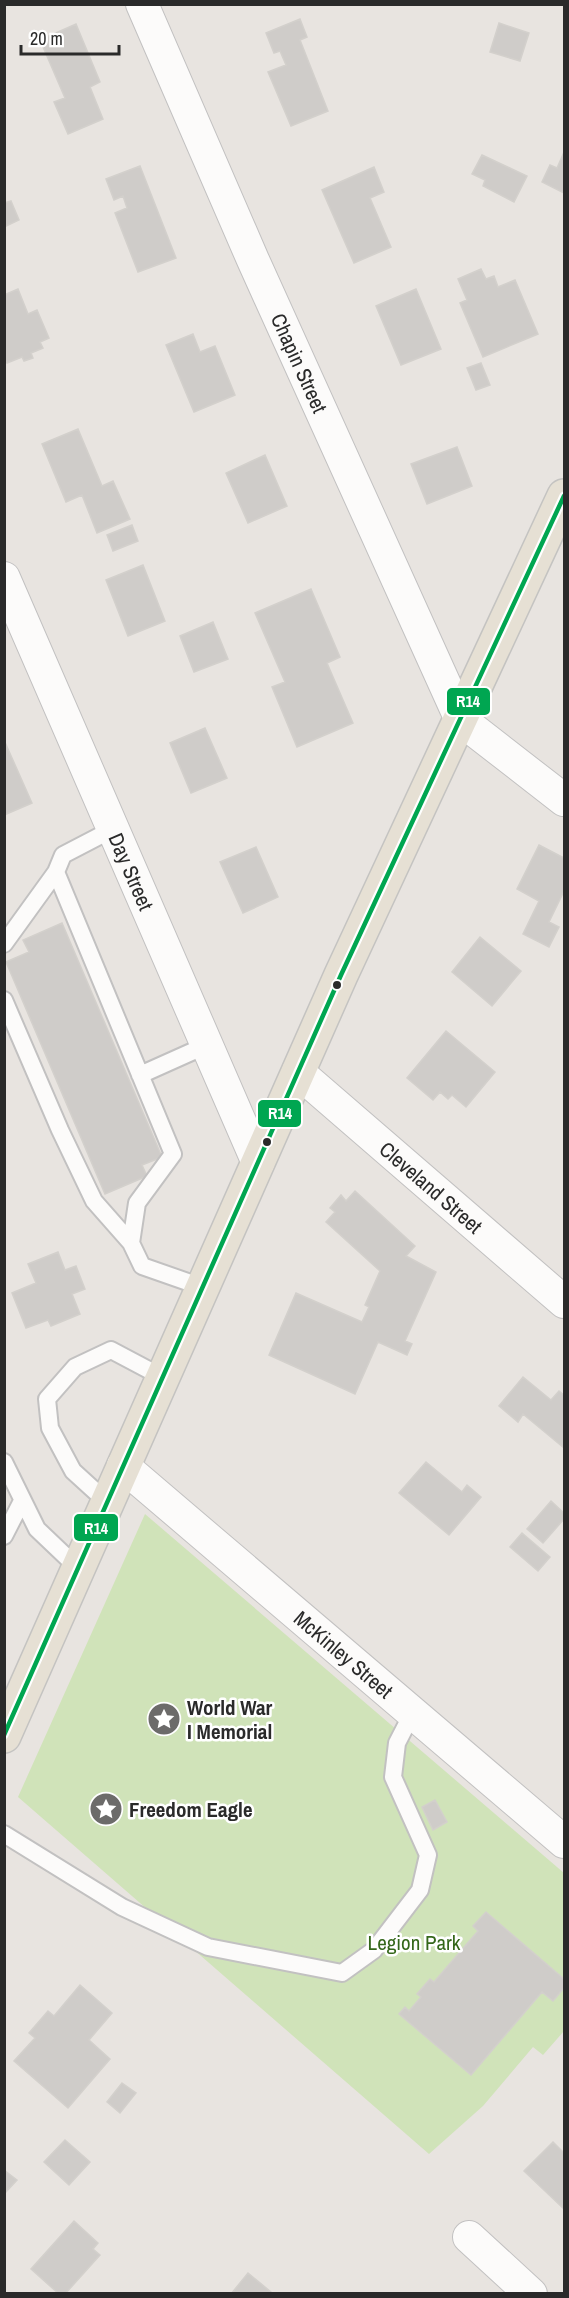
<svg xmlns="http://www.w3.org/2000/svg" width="569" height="2298" viewBox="0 0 569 2298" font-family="'Archivo Narrow',sans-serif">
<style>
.green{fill:#d0e3b9}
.building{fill:#cfccc9;stroke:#d3d0cc;stroke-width:1.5}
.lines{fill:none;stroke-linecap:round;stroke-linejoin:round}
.lane-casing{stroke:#c2c1c1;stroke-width:20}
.street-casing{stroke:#c2c1c1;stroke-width:34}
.primary-casing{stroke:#c4c3c1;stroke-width:36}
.lane{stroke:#fcfbfa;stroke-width:16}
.street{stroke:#fcfbfa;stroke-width:32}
.primary{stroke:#e6e0d4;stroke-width:33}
.bus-1-casing{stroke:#fff;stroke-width:9}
.bus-1{stroke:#00a651;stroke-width:4.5}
.bus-dot{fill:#2a2a2a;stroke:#fff;stroke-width:2}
.labels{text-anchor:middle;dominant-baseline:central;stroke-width:5;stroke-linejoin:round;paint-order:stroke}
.street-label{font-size:21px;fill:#2a2a2a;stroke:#fff}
.poi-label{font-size:21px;font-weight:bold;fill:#2a2a2a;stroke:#fff;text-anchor:start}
.park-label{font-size:21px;fill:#34671a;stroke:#fff}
.line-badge{stroke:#fff;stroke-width:2}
.badge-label{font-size:16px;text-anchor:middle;font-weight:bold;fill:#fff}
</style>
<rect width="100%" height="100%" fill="#e8e4e0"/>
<path class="green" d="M145 1514 564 1873V2031L543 2055 533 2047 483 2106 429 2154 18 1797Z"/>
<path class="building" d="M300 19 307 37 300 40 328 111 291 126 268 72 286 65 280 51 274 53 266 33Z
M499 23 529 33 520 61 490 52Z
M76 24 100 82 90 87 103 119 68 134 54 102 65 98 40 40Z
M564 152V193L542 182 550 165 557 168Z
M482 155 527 176 514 202 483 186 485 180 472 174Z
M140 166 176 258 138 272 115 213 127 208 123 196 114 200 106 179Z
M374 167 384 192 370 198 391 247 354 263 322 190Z
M11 201 19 220 4 227V203Z
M481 269 486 279 494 276 498 287 515 280 538 334 483 357 460 303 467 300 458 279Z
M18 289 28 314 37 310 49 338 40 342 43 348 31 353 33 358 24 361 22 357 7 363 4 358V295Z
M416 289 441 349 401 365 376 306Z
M193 334 200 352 215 346 235 395 194 412 166 345Z
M481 363 490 385 476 390 467 368Z
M78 429 102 486 113 481 130 519 97 533 82 495 66 502 42 444Z
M457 447 472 486 427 504 411 464Z
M265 455 287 506 248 523 226 473Z
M132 525 138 541 113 551 107 535Z
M143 565 165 621 128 636 106 580Z
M311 589 340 657 327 663 353 723 297 747 272 687 285 682 255 613Z
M213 622 228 659 194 672 180 636Z
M205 728 227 778 191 793 170 743Z
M4 740 32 803 4 815Z
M539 845 564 858V891L549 922 559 927 549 947 523 934 539 901 517 889Z
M256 847 278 897 243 913 220 862Z
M62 923 162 1157 142 1165 147 1176 105 1194 6 962 29 952 23 940Z
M480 937 521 971 492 1006 452 972Z
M446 1031 495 1072 466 1107 452 1095 448 1099 440 1092 433 1100 407 1078Z
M355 1191 415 1246 406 1256 436 1272 405 1341 412 1344 407 1355 378 1342 355 1394 269 1355 296 1293 362 1322 369 1307 365 1305 380 1271 326 1222 335 1212 330 1208 341 1195 346 1201Z
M58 1252 65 1270 76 1266 85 1289 72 1294 80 1314 51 1326 48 1320 26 1328 12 1293 36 1283 28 1264Z
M523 1377 551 1400 559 1391 564 1395V1448L523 1414 518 1422 499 1406Z
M426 1462 462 1492 467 1485 481 1497 449 1535 399 1493Z
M551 1501 564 1513V1519L543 1543 527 1529Z
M522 1533 550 1557 538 1571 510 1547Z
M435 1800 447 1822 433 1830 422 1807Z
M486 1912 564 1979V1988L553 2001 542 1992 471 2075 399 2014 405 2007 409 2011 421 1997 417 1994 430 1979 434 1982 478 1931 473 1926Z
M80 1985 112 2013 89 2040 110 2059 68 2108 14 2061 35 2038 29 2033 48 2011 54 2016Z
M122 2083 136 2093 120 2113 107 2102Z
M65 2140 90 2162 69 2185 44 2162Z
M553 2142 564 2153V2209L524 2171Z
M4 2170 17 2180 4 2194Z
M74 2221 98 2243 93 2249 100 2255 65 2294H59L31 2269Z
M248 2273 271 2292 269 2294H231Z"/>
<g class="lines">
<g class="lane-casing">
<path id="lane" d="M113 829 63 855 56 872 173 1154 137 1203 131 1243 142 1266 202 1287
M4 944 56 872
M4 1000 60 1130 94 1201 131 1243
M140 1075 207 1045
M4 1462 37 1529 78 1568
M107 1502 73 1471 50 1428 47 1399 75 1367 111 1350 162 1377
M4 1536 22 1501
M4 1834 122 1907 208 1947 342 1973 374 1950 420 1890 428 1855 393 1777 397 1743 413 1712"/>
</g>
<g class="street-casing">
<g id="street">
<path id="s1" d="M142 4 253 260 461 720 564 800"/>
<path id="s2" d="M4 578 258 1163"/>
<path id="s3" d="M298 1072 564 1302"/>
<path id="s4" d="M123 1466 564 1842"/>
<path d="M469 2237 531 2294"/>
</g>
</g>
<g class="primary-casing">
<path id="primary" d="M4 1736 341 975 564 496"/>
</g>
<use href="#lane" class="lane"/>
<use href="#street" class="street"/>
<use href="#primary" class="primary"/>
<g class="bus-1-casing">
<path id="bus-1" d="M4 1735 341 975 564 496"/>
</g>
<use href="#bus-1" class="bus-1"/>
</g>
<defs>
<g id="sight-disc" transform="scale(1.725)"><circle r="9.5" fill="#6c6b6a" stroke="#fff"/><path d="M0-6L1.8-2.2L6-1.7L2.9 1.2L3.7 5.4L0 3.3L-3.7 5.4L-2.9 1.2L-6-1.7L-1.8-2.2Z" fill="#fff"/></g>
</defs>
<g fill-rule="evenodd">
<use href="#sight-disc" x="164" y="1719"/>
<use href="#sight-disc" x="106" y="1809"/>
</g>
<g class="bus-dot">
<circle cx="337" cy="985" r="5"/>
<circle cx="267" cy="1142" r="5"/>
</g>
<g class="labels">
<g class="street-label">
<text stroke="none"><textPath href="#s1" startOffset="392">Chapin Street</textPath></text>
<text stroke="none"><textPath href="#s2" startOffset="320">Day Street</textPath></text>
<text stroke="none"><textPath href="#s3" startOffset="176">Cleveland Street</textPath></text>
<text stroke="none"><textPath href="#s4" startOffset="290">McKinley Street</textPath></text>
</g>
<g class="poi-label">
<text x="187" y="1707">World War<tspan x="187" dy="24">I Memorial</tspan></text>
<text x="129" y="1809">Freedom Eagle</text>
</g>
<g class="park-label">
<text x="414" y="1942">Legion Park</text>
</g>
</g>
<g class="line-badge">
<rect x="446" y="687" width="45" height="29" rx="6" fill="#00a651"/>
<rect x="257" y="1099" width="45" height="29" rx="6" fill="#00a651"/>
<rect x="73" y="1513" width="46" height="29" rx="6" fill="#00a651"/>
</g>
<g class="badge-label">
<text x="468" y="707">R14</text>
<text x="280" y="1119">R14</text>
<text x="96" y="1534">R14</text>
</g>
<rect width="569" height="2298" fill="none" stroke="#2a2a2a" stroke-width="12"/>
<path d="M21 45v9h98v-9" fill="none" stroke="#2a2a2a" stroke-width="3"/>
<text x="30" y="45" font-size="18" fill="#2a2a2a" stroke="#ffffff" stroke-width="4.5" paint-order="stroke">20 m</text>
</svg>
